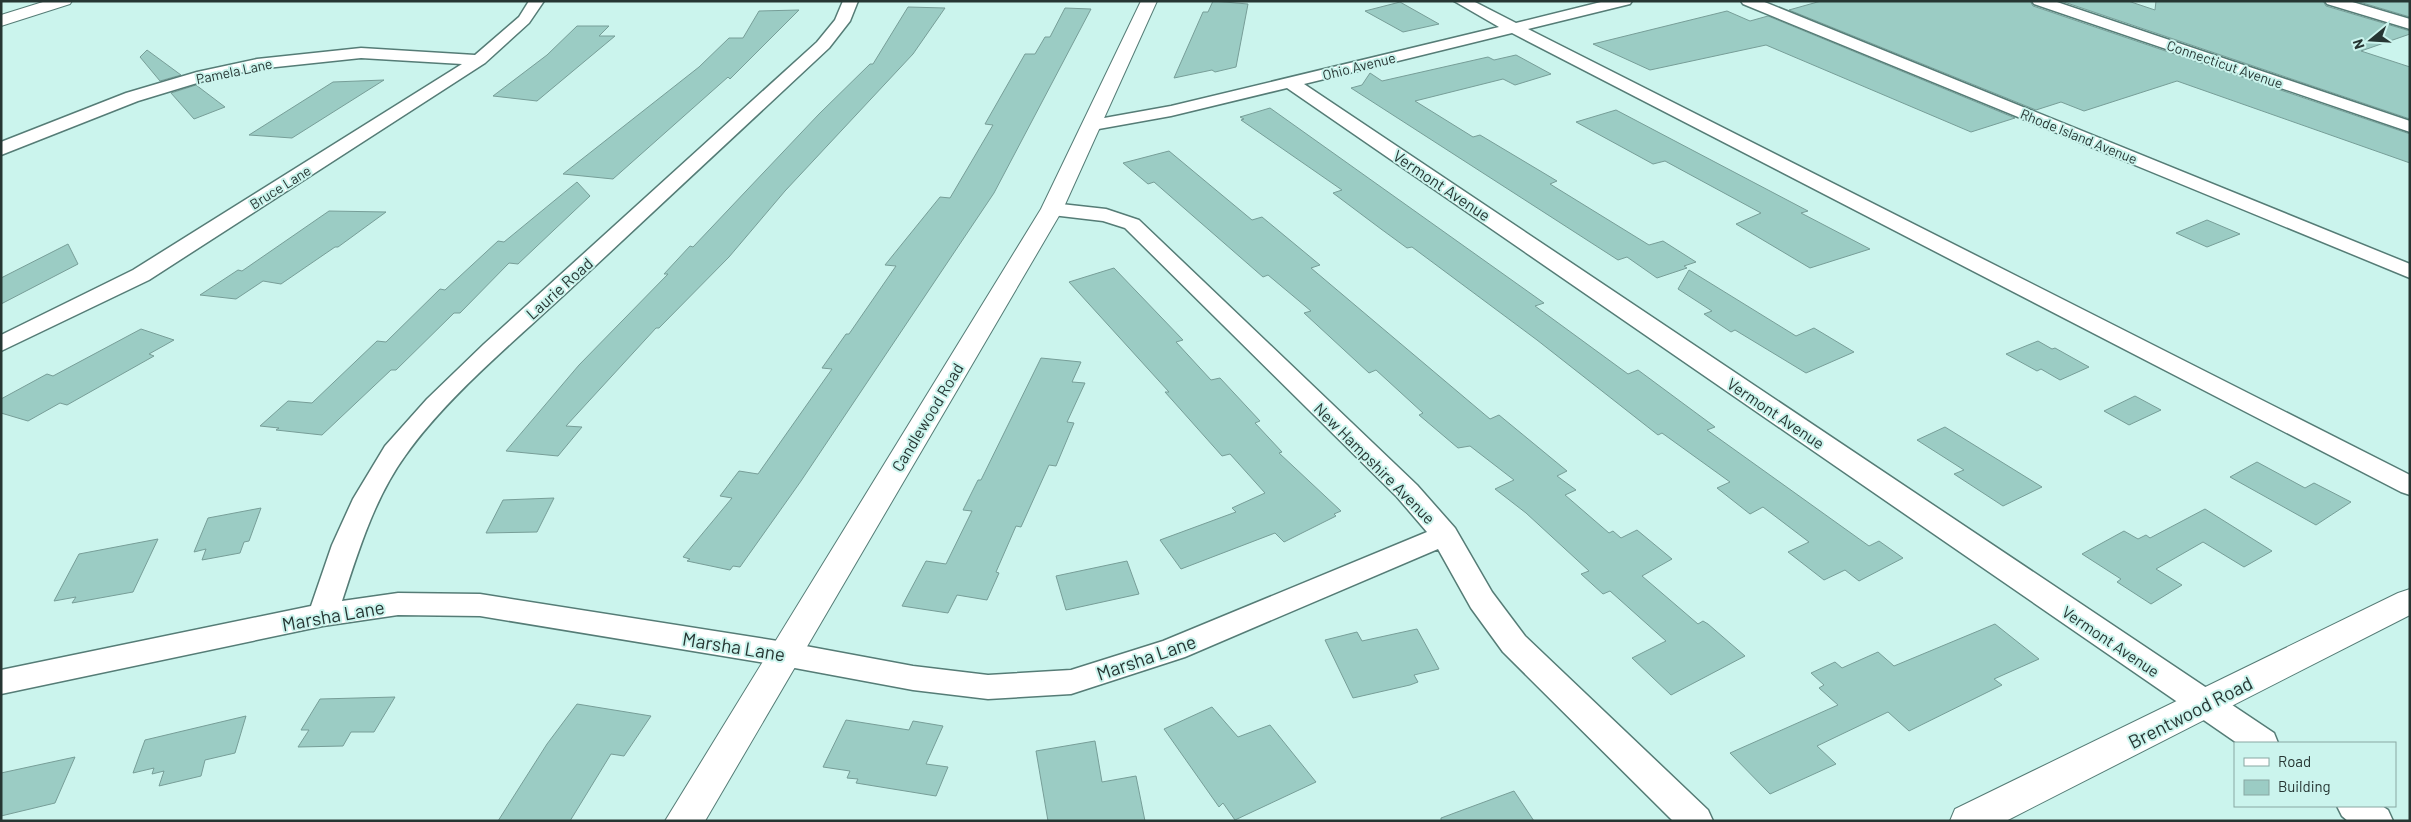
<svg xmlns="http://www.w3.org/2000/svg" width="2411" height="822" viewBox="0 0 2411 822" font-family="Barlow,sans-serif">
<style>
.building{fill:#9bccc4;stroke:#779e98}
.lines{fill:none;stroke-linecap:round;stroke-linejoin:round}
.street-casing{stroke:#557c76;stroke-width:3}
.secondary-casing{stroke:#557c76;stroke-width:2}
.street{fill:#fff;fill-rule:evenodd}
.secondary{fill:#fff;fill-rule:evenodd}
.labels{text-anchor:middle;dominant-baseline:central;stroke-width:4;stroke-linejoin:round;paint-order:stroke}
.far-street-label{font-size:14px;fill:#263633;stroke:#cbf4ed}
.street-label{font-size:16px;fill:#263633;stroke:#cbf4ed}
.near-street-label{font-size:19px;fill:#263633;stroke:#cbf4ed}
</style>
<rect width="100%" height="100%" fill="#cbf4ed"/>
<path class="building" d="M1213 1 1248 4 1236 67 1215 72 1212 70 1174 78 1203 12H1208Z
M1821 1H2030L2033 6 2410 134V163L2177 81 2084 111 2061 102 2036 110 1789 10Z
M2061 1H2128L2155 10 2156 1H2323L2326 6 2410 31V34L2361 51 2410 67V119Z
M2356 1H2410V17Z
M1400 2 1439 24 1403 32 1365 11Z
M908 7 945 8 913 54 785 191 729 257 659 328H656L566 426 582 427 558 456 506 451 579 365 668 274H664L690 246 693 247 819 114 870 64H873Z
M1065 8 1091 9 994 193 801 481 740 567 733 566 730 570 687 561 690 559 683 557 732 498 720 496 739 471 758 474 832 369 822 368 846 334H849L896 266 885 265 940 197 950 198 993 125 985 124 1025 54H1035L1045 37H1050Z
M799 10 730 79 728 77 613 179 563 174 699 67 729 38H743L759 11Z
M1727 11 1750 21 1768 16 2015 118 1971 132 1766 45 1650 70 1593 44Z
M577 26H609L599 36H615L537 101 493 96 547 55Z
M147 50 181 75 160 81 140 57Z
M1516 55 1551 74 1515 85 1503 79 1415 101 1473 137 1480 135 1557 181 1550 184 1649 245 1663 241 1696 262 1684 266 1687 268 1657 278 1627 257 1618 260 1351 88 1362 85 1370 73 1382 81 1488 57 1494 60Z
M384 80 292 138 249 135 333 82Z
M196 85 225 107 194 119 171 93Z
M1270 108 1544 303 1535 306 1628 374 1638 370 1715 427 1707 430 1869 546 1879 541 1903 558 1859 581 1845 570 1824 580 1788 552 1809 542 1763 507 1750 514 1717 488 1730 482 1662 433 1658 435 1537 340 1412 247 1407 248 1381 229 1333 193 1342 190 1241 120 1244 119 1240 117Z
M1616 110 1808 211 1801 213 1870 249 1810 268 1736 224 1761 213 1665 161 1653 164 1576 122Z
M1169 151 1252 220 1262 217 1320 265 1311 268 1490 419 1499 415 1567 471 1557 476 1576 490 1565 495 1609 533 1613 531 1621 538 1637 530 1672 559 1642 576 1698 624 1703 621 1708 624 1745 656 1671 695 1632 658 1666 641 1610 591 1603 594 1581 574 1589 571 1526 513 1495 489 1514 480 1470 446 1458 448 1419 415 1423 413 1376 370 1369 373 1304 313 1311 311 1268 275 1263 277 1154 182 1148 184 1123 163Z
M577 182 590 196 518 264 509 263 460 313H454L396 370H391L322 435 276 430 279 428 260 426 288 401 312 403 377 341 386 342 440 289 445 290 498 241 504 242Z
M329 211 386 212 338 247H335L281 284 263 281 236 299 200 295 238 270 242 271Z
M2207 220 2240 234 2207 247 2176 233Z
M68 244 78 264 1 304V278Z
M1114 268 1183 340 1176 342 1211 380 1220 378 1260 421 1255 423 1282 452 1279 453 1341 511 1334 514 1336 516 1284 542 1275 533 1181 569 1160 540 1236 512 1232 508 1265 493 1230 454 1222 456 1165 392H1169L1069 282Z
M1689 270 1796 336 1814 328 1854 352 1806 373 1735 330 1731 332 1704 314 1712 311 1678 289Z
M141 329 174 340 149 354 154 356 67 405 60 403 28 421 1 413V399L47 374 53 376Z
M2038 341 2052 349 2055 348 2089 367 2060 380 2041 369 2037 371 2006 354Z
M1041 358 1081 362 1072 382 1085 383 1067 422 1074 423 1056 466 1049 465 1021 527 1016 526 996 572 999 573 987 600 957 595 948 613 902 606 926 561 946 564 972 511 963 510 978 480H981Z
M2135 396 2161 410 2129 425 2104 411Z
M1945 427 2042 487 2003 506 1954 474 1964 470 1917 440Z
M2257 462 2305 488 2314 483 2351 502 2316 525 2230 477Z
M554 498 537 532 486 533 503 500Z
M261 508 249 541 244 542 240 553 202 560 206 549 194 552 208 518Z
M2205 509 2272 551 2244 567 2203 542 2156 569 2182 585 2151 604 2117 582 2121 579 2082 554 2124 531 2138 539 2146 535 2150 538Z
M158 539 133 592 72 603 76 597 54 601 79 554Z
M1127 561 1139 594 1066 610 1056 576Z
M1995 624 2039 659 1994 679 2002 685 1909 731 1888 712 1817 746 1836 764 1770 794 1730 753 1838 705 1819 688 1824 685 1811 673 1835 662 1842 668 1878 652 1894 666Z
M1417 629 1439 669 1414 675 1418 682 1410 685 1353 698 1325 640 1357 632 1362 641Z
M395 697 374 732H351L343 746 298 747 309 730H301L320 699Z
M577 704 651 716 624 756 611 754 570 821H498L547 744Z
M1212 707 1238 737 1270 725 1316 782 1235 820 1223 803 1219 807 1164 729Z
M246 716 235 753 205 760 201 776 159 786 164 771 152 774 154 768 133 773 145 740Z
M846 720 909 730 913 721 943 726 926 764 948 767 936 796 856 783 858 779 847 778 850 771 823 767Z
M1095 741 1102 782 1136 776 1145 821H1048L1036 751Z
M75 757 55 803 1 816V773Z
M1514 791 1534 821H1441V818Z"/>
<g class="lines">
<g class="street-casing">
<path id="street" d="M529 1H544L529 23 485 63 149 280 1 351V335L133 270 462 64 361 58 257 69 207 80 138 101 1 155V142L126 93 197 72 257 59 361 48 475 55 519 17Z
M843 1H858L850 21 829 48C740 131 652 213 564 295 512 343 445 399 405 456 374 499 358 552 342 601L398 593 480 594 784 642 913 666 988 675 1071 670 1163 641 1427 532 1397 497 1125 228 1103 221 1052 215 1045 213 1042 209 1045 205 1052 203 1106 209 1139 220 1417 485 1455 528 1492 592 1525 636 1708 810 1713 821H1673L1503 652 1471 608 1438 549 1185 657 1071 694 988 699 913 690 784 666 480 616 398 615 323 626 1 694V670L311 606 332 545 353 499 385 446 427 399 484 344 817 42 835 20Z
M1454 1H1473L1516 23 1605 1H1632L1630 4 1528 29 2410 475V495L2401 492 1512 33 1304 84 2274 733 2278 743H2237L1287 88 1171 116 1093 130 1087 129 1084 125 1087 121 1093 120 1171 106 1499 27Z
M1741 1H1762L2410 264V278L1743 4Z
M2032 1H2054L2410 121V132L2034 4Z
M2325 1H2349L2410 19V29L2327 4Z
M2337 806H2382L2388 810 2393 821H2348L2342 816Z"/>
</g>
<g class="secondary-casing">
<path id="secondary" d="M46 1H72L70 4 1 26V15Z
M1141 1H1157L1063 209 705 821H665L1041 209Z
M2410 589V615L2006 821H1950L1955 809 2398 593Z"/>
</g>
<use href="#street" class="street"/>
<use href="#secondary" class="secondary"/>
</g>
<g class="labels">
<g class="far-street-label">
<text transform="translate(2225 64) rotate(19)">Connecticut Avenue</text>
<text transform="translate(1359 66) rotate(-14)">Ohio Avenue</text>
<text transform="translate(234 71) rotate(-12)">Pamela Lane</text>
<text transform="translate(2079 136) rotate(22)">Rhode Island Avenue</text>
<text transform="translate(280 187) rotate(-32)">Bruce Lane</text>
</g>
<g class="street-label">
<text transform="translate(1442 185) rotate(34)">Vermont Avenue</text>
<text transform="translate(559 288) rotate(-42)">Laurie Road</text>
<text transform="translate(1776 413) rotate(34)">Vermont Avenue</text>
<text transform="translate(927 417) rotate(-59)">Candlewood Road</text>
<text transform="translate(1375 463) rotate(45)">New Hampshire Avenue</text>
<text transform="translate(2111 641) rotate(34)">Vermont Avenue</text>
</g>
<g class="near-street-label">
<text transform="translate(333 615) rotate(-10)">Marsha Lane</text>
<text transform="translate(734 646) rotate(9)">Marsha Lane</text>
<text transform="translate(1146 657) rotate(-19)">Marsha Lane</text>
<text transform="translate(2190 712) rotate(-27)">Brentwood Road</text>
</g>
</g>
<rect width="2411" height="822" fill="none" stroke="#263633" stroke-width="5"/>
<rect x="2234" y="742" width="162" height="65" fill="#cbf4ed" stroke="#89a8a3"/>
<rect x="2244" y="758" width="25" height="8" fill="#ffffff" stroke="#89a8a3"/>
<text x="2278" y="767" font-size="15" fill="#263633">Road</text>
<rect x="2244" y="780" width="25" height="15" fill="#9bccc4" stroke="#89a8a3"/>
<text x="2278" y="792" font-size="15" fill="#263633">Building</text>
<g transform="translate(2371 40) rotate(252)" stroke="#cbf4ed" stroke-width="4" paint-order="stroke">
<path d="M0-4L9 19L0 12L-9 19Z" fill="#263633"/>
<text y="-8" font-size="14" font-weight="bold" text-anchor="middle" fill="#263633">N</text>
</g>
</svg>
